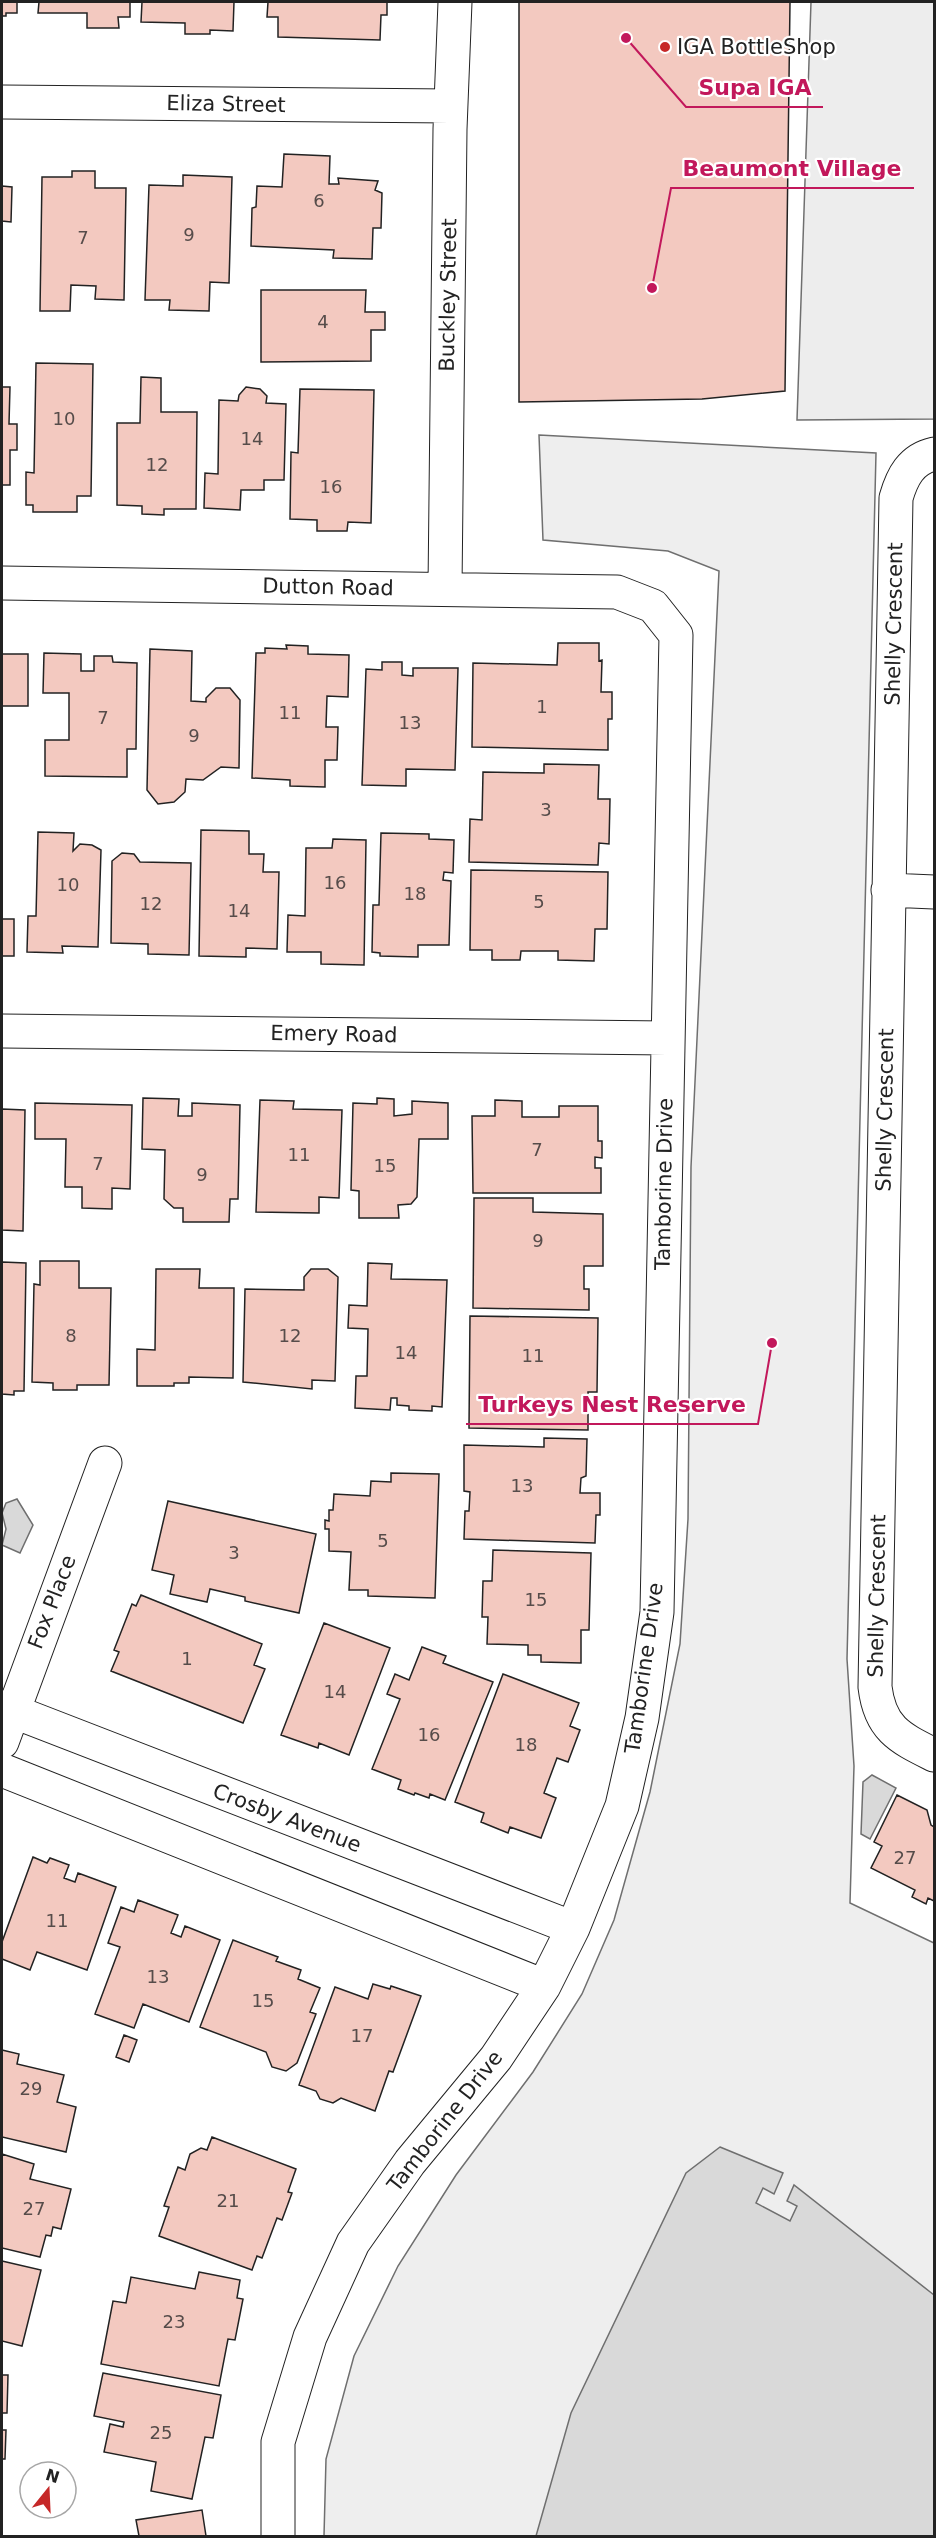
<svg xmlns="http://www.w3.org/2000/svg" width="936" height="2538" viewBox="0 0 936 2538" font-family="'DejaVu Sans',sans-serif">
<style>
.green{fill:#eee;stroke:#6f6f6f;stroke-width:1.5}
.parking{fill:#ededed;stroke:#6f6f6f;stroke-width:1.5}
.water{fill:#d9d9d9;stroke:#6f6f6f;stroke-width:1.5}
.building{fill:#f3c9c0;stroke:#222;stroke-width:1.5}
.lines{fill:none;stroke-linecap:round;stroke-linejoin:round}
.minor-casing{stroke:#222;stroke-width:35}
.minor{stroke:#fff;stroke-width:33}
.poi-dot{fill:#c62828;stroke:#fff;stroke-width:2}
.labels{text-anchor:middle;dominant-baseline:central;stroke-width:4.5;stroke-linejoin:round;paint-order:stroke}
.number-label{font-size:18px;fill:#564c4a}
.poi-label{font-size:21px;fill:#222;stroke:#fff;text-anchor:start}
.street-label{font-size:21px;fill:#222;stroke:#fff}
.leader{fill:none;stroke:#c2185b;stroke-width:2}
.callout-dot{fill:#c2185b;stroke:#fff;stroke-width:2}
.callout-label{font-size:22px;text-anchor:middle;font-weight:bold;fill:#c2185b;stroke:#fff;stroke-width:4.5;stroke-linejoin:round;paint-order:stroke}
</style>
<rect width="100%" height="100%" fill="#fff"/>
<path class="green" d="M539 435 876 453 847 1659 854 1766 850 1903 934 1943V2536H324L326 2459 354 2356 398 2266 456 2175 533 2072 582 1994 614 1920 650 1792 680 1644 688 1519 691 1167 719 571 668 551 543 540Z"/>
<path class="parking" d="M811 2H934V419L797 420Z"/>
<path class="water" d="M17 1499 33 1525 20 1553 2 1545 6 1529 2 1513 6 1503Z
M872 1775 896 1788 870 1839 861 1834 863 1782Z
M720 2147 783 2173 774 2194 763 2188 756 2203 790 2221 797 2206 787 2201 794 2185 934 2295V2536H536L571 2413 686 2173Z"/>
<path class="building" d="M2 2H17V13H6V16H2Z
M39 2H130V17H118L119 28H87V13H38Z
M142 2H234L233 31 210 30V34H185V23L141 22Z
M268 2H387V15H381L380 40 278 37V17H267Z
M519 2H790L785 391 702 399 519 402Z
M284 154 330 156 329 184H339L338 178 378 181 375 190 382 193 381 228H373L372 259 333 258 334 250 251 246 252 208 256 207 257 186 282 187Z
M72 171H95V188H126L124 300 95 299 96 286 71 285 70 311H40L42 177H72Z
M183 175 232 177 229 283 210 282 209 311 169 310 170 300H145L149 185 183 186Z
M2 186 12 187 11 222 2 221Z
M261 290H366L365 312H385V330H371V361L261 362Z
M36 363 93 364 91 496H77V512H33V505H26V472L34 473Z
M141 377 161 378V412H197L196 509H164V515L142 514V506L117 505V423H140Z
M2 387H10L9 424H17V450H10V485H2Z
M246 387 260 389 267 396 266 403 286 404 284 480H264V490H241L240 510 204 508 205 473 218 474 219 400 238 401 239 395Z
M300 389 374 390 371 523 348 522 347 531H317V520L290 519 291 452 298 453Z
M558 643H599V661L602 660 601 692H612V719H608V750L472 747 473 663 557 665Z
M286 645 308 646V654L349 655 348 697 327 696 326 727H338L337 760H325V787L290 786V780L252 778 256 653H265V648L287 649Z
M150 649 192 651 191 701 206 702V698L216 688H230L240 700 239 768 221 767 203 780 186 779 185 792 174 802 158 804 147 790Z
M44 653 81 654V671H94V656H112L113 662 137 663 136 749H127V777L45 776V740H69V693H43Z
M2 654H28V706H2Z
M382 662H402V675L413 676V668H458L455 770 406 769V786L362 785 366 669 382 670Z
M544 764 599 765 598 799H610L609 844 599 843 598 865 469 862 470 819 482 820 483 772 544 773Z
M201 830 249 831V854H264L263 872H279L277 949 246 948V957L199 956Z
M38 832 74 833 73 851 80 844 92 845 101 850 98 947 62 946 63 953 27 952 28 916H36Z
M381 833 429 834V839L454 840 453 873 444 872 443 880 451 881 449 945H418V957L380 956V953L372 952 373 905H379Z
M333 839 366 840 364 965 321 964V952H287L288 915 305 916 306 848H332Z
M122 853 134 854 140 862 191 863 189 955 148 954V944L111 943 112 861Z
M471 870 608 872 607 929H595L594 961 558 960V951H521L520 960H492V950H470Z
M2 919H14V956H2Z
M143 1098 179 1099 178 1116H192V1103L240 1105 238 1199H230L229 1222H183V1208H174L164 1199 165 1150 142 1149Z
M377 1098 394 1099V1116L412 1114V1101L448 1103V1139H419L417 1197 411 1204 398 1205 399 1218H359V1191L351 1190 353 1103 377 1104Z
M260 1100 294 1101 293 1109 342 1110 339 1198 319 1197V1213L256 1212Z
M495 1100 522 1101V1117H559V1106H598V1141H602V1158L595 1157V1168H601V1193H473L472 1116H495Z
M35 1103 132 1105 130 1189 112 1188V1209L82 1208V1187H65L66 1139H35Z
M2 1109 25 1110 23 1231 2 1230Z
M474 1198H533V1212L603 1214V1266H584V1289H589V1310L473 1308Z
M40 1261H79V1288H111L109 1385H77V1390H53V1383L32 1382 34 1284 40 1285Z
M2 1262 26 1263 24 1391H14V1395L2 1394Z
M368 1263 392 1264 391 1279 447 1280 442 1407 432 1406V1411L409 1410V1406L397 1405V1398H391L390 1410 355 1408 356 1376H367L368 1329 348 1328 349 1305 367 1306Z
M156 1269H200L199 1288H234L233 1378 189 1377V1383H174V1386H137V1349L155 1350Z
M311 1269H328L338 1277 335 1381 312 1380V1389L243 1382 245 1289 304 1290V1277Z
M470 1316 598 1318 597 1392H588V1430L469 1428Z
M544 1438 587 1439 586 1476 581 1478 580 1493H600V1515H596L595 1543 464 1539 465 1511H469L470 1492 464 1491V1445L544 1447Z
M391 1473 439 1474 435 1598 368 1596V1590H349L351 1552 329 1551V1529H325V1520L329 1521V1510H333L334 1494 370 1496 371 1481 391 1482Z
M168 1501 316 1534 299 1613 245 1601V1597L210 1589 207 1602 170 1594 174 1575 152 1570Z
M493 1550 591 1553 589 1630H581V1663L541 1662V1655H528V1645L487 1644 488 1617H482L483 1581H492Z
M141 1595 262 1644 254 1665 265 1669 243 1723 111 1671 119 1652 114 1650 132 1604 136 1606Z
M324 1623 390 1648 349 1755 319 1743 318 1748 281 1735Z
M422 1647 446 1656 443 1663 493 1682 445 1800 430 1794 429 1798 415 1793 414 1795 398 1789 401 1780 372 1769 400 1699 387 1694 395 1674 409 1680Z
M503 1674 579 1703 570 1726 580 1730 568 1762 557 1758 544 1793 556 1798 541 1838 510 1827 508 1833 481 1822 484 1813 455 1802Z
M897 1795 927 1810 931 1825 934 1827V1901L928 1898 926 1904 912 1897 915 1890 871 1868 882 1846 874 1842Z
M33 1857 47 1863 50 1858 69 1865 64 1878 75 1882 78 1873 116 1887 87 1970 37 1952 30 1970 2 1959V1942Z
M138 1900 178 1915 171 1933 181 1937 185 1926 220 1940 189 2022 143 2004 134 2028 95 2014 120 1947 108 1943 121 1907 134 1912Z
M233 1940 278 1957 276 1961 301 1970 298 1979 320 1988 310 2012 316 2014 297 2063 286 2071 272 2067 266 2052 200 2027Z
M373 1984 390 1989 391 1986 421 1996 393 2072 389 2071 375 2111 341 2098 333 2103 320 2099 316 2091 299 2085 335 1987 368 1999Z
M124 2035 137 2040 129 2062 116 2057Z
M2 2050 19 2054 17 2064 64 2075 57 2102 76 2107 66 2152 2 2137Z
M212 2137 296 2169 288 2192 292 2193 282 2220 277 2218 262 2258 257 2256 252 2270 159 2236 169 2207 164 2206 178 2167 185 2170 190 2154 201 2148 207 2150Z
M2 2154 34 2164 30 2179 71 2189 61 2229 53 2227 51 2236 46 2235 40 2257 2 2248Z
M2 2261 41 2270 22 2346 2 2341Z
M199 2272 240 2280 237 2298 243 2299 235 2340 228 2339 219 2386 101 2364 113 2301 126 2303 131 2277 195 2289Z
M103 2373 221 2395 213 2438 205 2437 192 2499 151 2491 156 2462 104 2452 110 2424 123 2427 124 2422 94 2416Z
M2 2375H8L7 2413H2Z
M2 2430H6L5 2459H2Z
M202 2510 206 2536H139L136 2520Z"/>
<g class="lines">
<g class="minor-casing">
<path id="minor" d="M2 102 450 106
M934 454C911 459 902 477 896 498L875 1687C880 1729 900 1738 934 1755
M2 583 617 592 653 606 676 635 657 1612 642 1718 622 1806 573 1928 544 1986 496 2058 410 2162 353 2243 310 2337 278 2442V2536
M445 588 450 129 455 2
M888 890 934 892
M2 1031 667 1038
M2 1707 573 1928
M2 1742 105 1463
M2 1770 544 1986"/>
</g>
<use href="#minor" class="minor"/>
</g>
<circle class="poi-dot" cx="665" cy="47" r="6"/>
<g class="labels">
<g class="number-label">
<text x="319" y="200">6</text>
<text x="189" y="234">9</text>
<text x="83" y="237">7</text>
<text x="323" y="321">4</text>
<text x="64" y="418">10</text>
<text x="252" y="438">14</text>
<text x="157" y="464">12</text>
<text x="331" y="486">16</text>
<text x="542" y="706">1</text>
<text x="290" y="712">11</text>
<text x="103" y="717">7</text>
<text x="410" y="722">13</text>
<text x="194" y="735">9</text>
<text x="546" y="809">3</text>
<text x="335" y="882">16</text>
<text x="68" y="884">10</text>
<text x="415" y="893">18</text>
<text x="539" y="901">5</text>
<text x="151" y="903">12</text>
<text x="239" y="910">14</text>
<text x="537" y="1149">7</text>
<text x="299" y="1154">11</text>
<text x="98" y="1163">7</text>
<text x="385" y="1165">15</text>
<text x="202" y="1174">9</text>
<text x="538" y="1240">9</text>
<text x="71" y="1335">8</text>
<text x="290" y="1335">12</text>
<text x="406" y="1352">14</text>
<text x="533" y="1355">11</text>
<text x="522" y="1485">13</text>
<text x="383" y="1540">5</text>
<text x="234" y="1552">3</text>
<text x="536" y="1599">15</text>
<text x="187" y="1658">1</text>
<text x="335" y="1691">14</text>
<text x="429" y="1734">16</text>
<text x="526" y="1744">18</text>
<text x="905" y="1857">27</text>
<text x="57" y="1920">11</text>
<text x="158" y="1976">13</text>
<text x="263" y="2000">15</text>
<text x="362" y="2035">17</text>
<text x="31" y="2088">29</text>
<text x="228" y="2200">21</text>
<text x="34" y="2208">27</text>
<text x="174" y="2321">23</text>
<text x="161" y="2432">25</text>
</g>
<g class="poi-label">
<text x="677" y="47">IGA BottleShop</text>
</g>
<g class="street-label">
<text transform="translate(226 104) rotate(1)">Eliza Street</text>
<text transform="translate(448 295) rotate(-89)">Buckley Street</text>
<text transform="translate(328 587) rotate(1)">Dutton Road</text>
<text transform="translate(894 624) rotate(-89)">Shelly Crescent</text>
<text transform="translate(334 1034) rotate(1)">Emery Road</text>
<text transform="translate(885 1110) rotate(-89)">Shelly Crescent</text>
<text transform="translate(664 1184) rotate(-89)">Tamborine Drive</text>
<text transform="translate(877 1596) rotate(-89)">Shelly Crescent</text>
<text transform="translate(52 1602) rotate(-69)">Fox Place</text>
<text transform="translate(644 1668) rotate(-82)">Tamborine Drive</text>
<text transform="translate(287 1818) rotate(21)">Crosby Avenue</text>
<text transform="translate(445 2121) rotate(-52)">Tamborine Drive</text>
</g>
</g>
<path class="leader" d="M626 38L686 107H823M652 288L671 188H914M772 1343L758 1424H466"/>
<g class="callout-dot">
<circle cx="626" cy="38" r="6"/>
<circle cx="652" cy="288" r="6"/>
<circle cx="772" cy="1343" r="6"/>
</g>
<g class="callout-label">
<text x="755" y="95">Supa IGA</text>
<text x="792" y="176">Beaumont Village</text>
<text x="612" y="1412">Turkeys Nest Reserve</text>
</g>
<rect width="936" height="2538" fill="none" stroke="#222222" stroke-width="6"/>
<g transform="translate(48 2490) rotate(18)"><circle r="28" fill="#ffffff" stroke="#a7a7a7" stroke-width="1.5"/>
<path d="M0-4.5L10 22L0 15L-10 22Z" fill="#c62828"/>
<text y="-9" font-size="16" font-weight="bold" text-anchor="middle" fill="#222222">N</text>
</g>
</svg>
